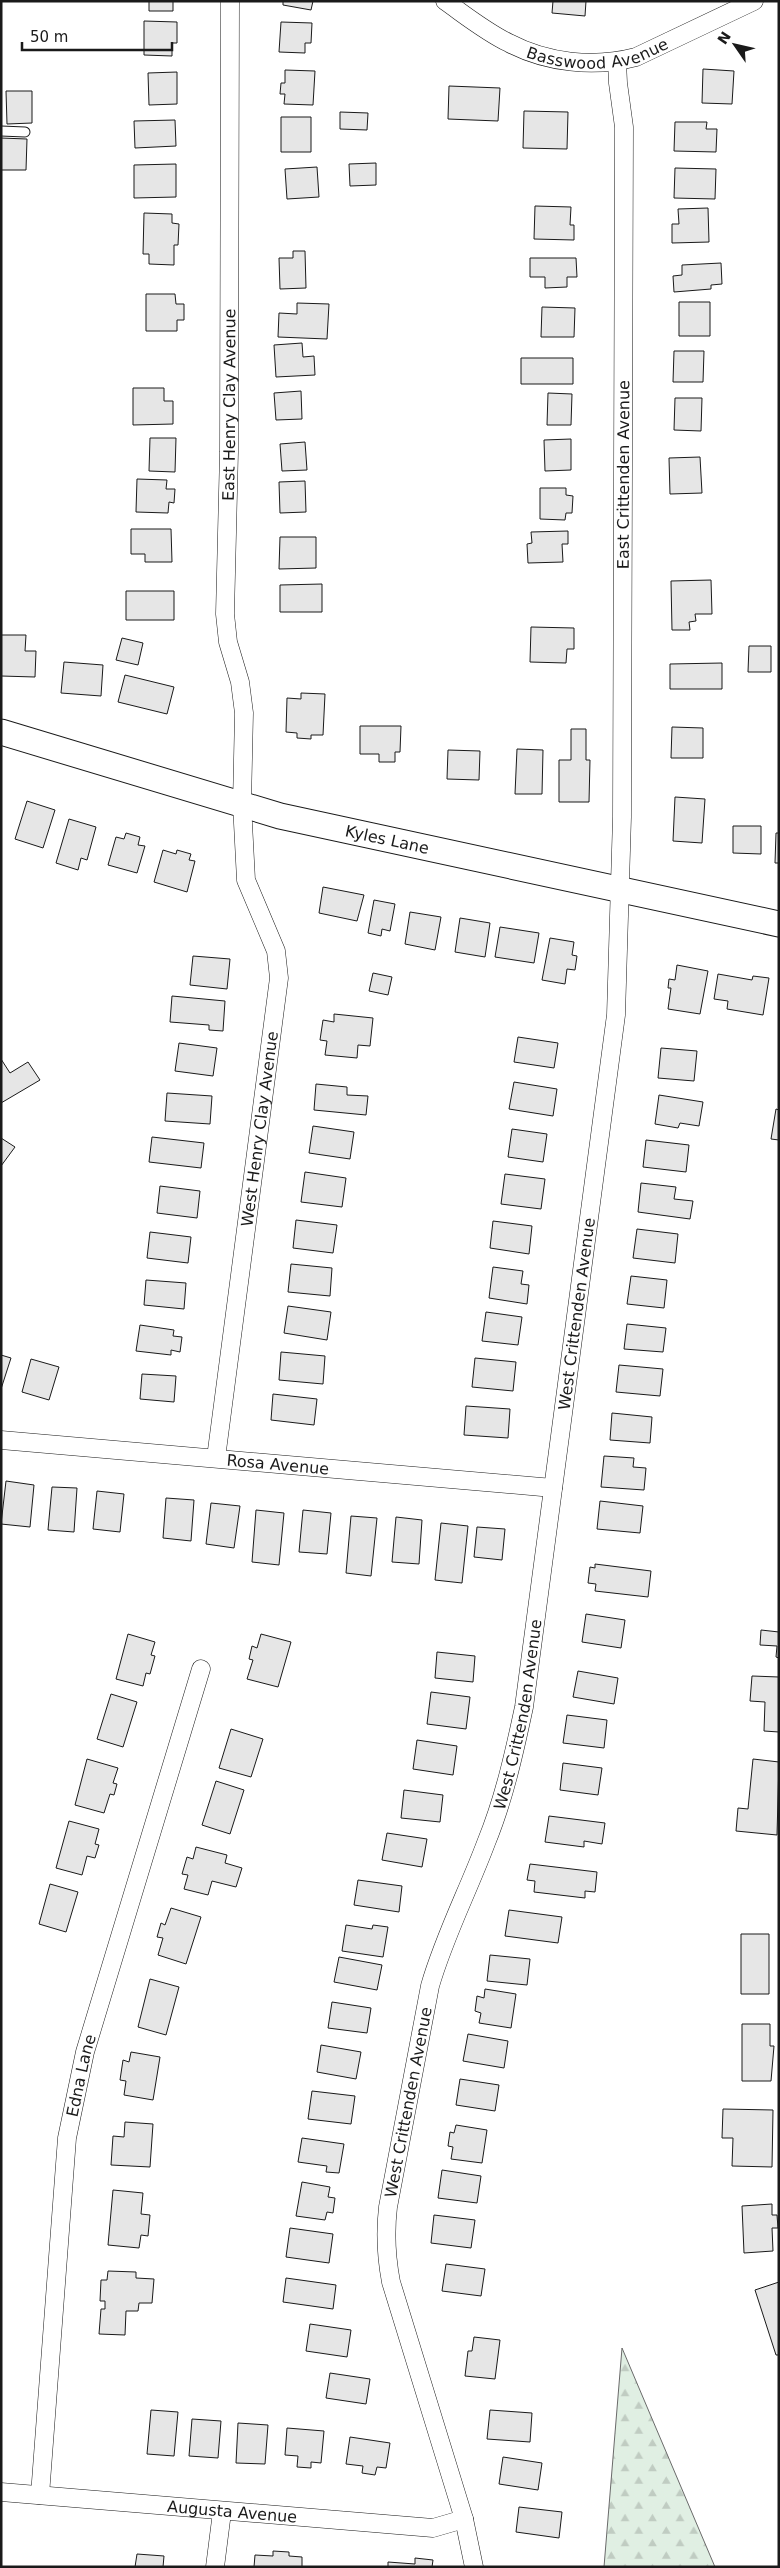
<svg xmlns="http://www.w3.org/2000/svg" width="780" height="2568" viewBox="0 0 780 2568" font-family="'DejaVu Sans',sans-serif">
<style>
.forest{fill:url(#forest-firs);stroke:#6a6a6a}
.building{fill:#e6e6e6;stroke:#1a1a1a}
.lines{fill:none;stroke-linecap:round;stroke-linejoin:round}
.lane-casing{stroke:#1a1a1a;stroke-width:11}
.street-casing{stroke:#1a1a1a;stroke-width:19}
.secondary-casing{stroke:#1a1a1a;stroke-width:27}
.lane{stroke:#fff;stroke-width:9}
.street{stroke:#fff;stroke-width:18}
.secondary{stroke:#fff;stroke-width:25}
.labels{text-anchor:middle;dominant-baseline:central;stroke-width:4;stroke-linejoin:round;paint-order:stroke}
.street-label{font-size:16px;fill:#1a1a1a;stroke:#fff}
</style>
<defs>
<pattern id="forest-firs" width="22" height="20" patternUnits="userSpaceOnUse" patternTransform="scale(1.25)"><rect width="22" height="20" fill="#e0efe3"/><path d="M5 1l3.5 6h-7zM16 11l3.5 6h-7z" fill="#c0ccc2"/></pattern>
</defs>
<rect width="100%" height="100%" fill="#fff"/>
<path class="forest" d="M622 2348 715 2567H604Z"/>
<path class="building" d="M149 1H173V11H149Z
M283 1H313L311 10 283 5Z
M553 1H586L585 16 552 13Z
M144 21 177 22V43H172V56L144 55Z
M281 22 312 23 311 43H305V53L279 52Z
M703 69 734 71 732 104 702 103Z
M285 70 315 71 313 105 284 104 285 94H280L281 83H285Z
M177 72V104L149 105 148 73Z
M449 86 500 88 498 121 448 119Z
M6 91H32V123L7 124Z
M524 111 568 112 567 149 523 148Z
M340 112 368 113 367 130 340 129Z
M281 117H311V152H281Z
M175 120 176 146 135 148 134 121Z
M675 122H707L706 129H717L716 152 674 151Z
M1 138 27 139 26 170H1Z
M376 163V185L350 186 349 164Z
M176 164V197L134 198V165Z
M317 167 319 197 287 199 285 169Z
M675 168 716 169 715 199 674 198Z
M535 206 571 207 570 225H574V240L534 239Z
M708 208 709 242 672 243V224H679L678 209Z
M144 213 172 214V223L179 224 178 245H174V265L149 264V254H143Z
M293 251H305L306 288 280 289 279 258H293Z
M530 258H576L577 277H567V287L545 288V277H530Z
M721 263 722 284 711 285V289L674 292 673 276 682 275V265Z
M146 294H175L176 304H184V320H177V331H146Z
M679 302H710V336H679Z
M297 303 329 304 327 339 278 337 279 313 297 314Z
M542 307 575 308 574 337H541Z
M302 343 303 357 314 356 315 375 276 377 274 345Z
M674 351H704L703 382H673Z
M521 358H573V384H521Z
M133 388H164V401H173V424L133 425Z
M301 391 302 419 276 420 274 393Z
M548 393 572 394 571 425H547Z
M675 398H702L701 431 674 430Z
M150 438H176L175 472 149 471Z
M571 439V470L545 471 544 440Z
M305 442 307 470 282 471 280 444Z
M700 457 702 493 670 494 669 458Z
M137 479 167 480 166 489H175L174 503 169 502 168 513 136 512Z
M305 481 306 512 280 513 279 482Z
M540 488H566V495L573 496 572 513H566L565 520 540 519Z
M131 529H171L172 562H145V554H131Z
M568 531V544H562L563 562 528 563 527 544 532 543 531 532Z
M280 537H316V568L279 569Z
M711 580 712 614H695L696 621 689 622 690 630H672L671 581Z
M322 584V612H280V585Z
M126 591H174V620H126Z
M531 627 574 628V649H567L566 663 530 662Z
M1 635H26L25 651H36L35 677 1 676Z
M122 638 143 643 138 665 116 660Z
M749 646H771V672H748Z
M64 662 103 665 101 696 61 693Z
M722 663V689H670V664Z
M125 675 174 687 167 714 118 702Z
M301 693 325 694 323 735H311V739L297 738V733L286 732 287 698 301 699Z
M360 726H401L400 752H395V762H379V754H360Z
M672 727 703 728V758H671Z
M571 729H586V760H590L589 802H559V760H571Z
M517 749 543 750 542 794H515Z
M448 750 480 751 479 780 447 779Z
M675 797 705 799 702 843 673 841Z
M27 801 55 810 43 848 15 839Z
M69 819 96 827 87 860 81 858 78 870 56 863Z
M733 826H761V854L733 853Z
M126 833 140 837 138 845 145 846 137 873 108 865 116 837 124 839Z
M776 833H779V863H775Z
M163 850 176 854 177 850 191 854 189 860 195 861 187 892 154 882Z
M323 887 364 895 357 921 319 913Z
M374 900 395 904 390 931 382 929 381 936 368 933Z
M410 912 441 917 435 950 405 944Z
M460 918 490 923 485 957 455 952Z
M500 927 539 933 534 963 495 957Z
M550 938 574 942 572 955 577 956 575 970 567 969 565 984 542 980Z
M193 956 230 959 227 989 190 985Z
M677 965 708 971 700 1014 668 1009 671 988H668L669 979 675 980Z
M373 973 392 977 388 995 369 991Z
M718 974 752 980 753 976 769 978 763 1015 727 1009 728 1001 714 999Z
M172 996 225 1001 223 1031 209 1030V1025L170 1022Z
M334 1014 373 1018 370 1046 358 1045 357 1058 325 1055 327 1041 320 1040 323 1020 334 1022Z
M518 1037 558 1043 554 1068 514 1062Z
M179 1043 217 1048 213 1076 175 1071Z
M661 1048 697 1051 694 1081 658 1078Z
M1 1059 10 1073 28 1062 40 1080 1 1103Z
M514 1082 557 1089 553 1116 509 1109Z
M316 1084 347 1087V1095L368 1096 366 1115 314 1110Z
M167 1093 212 1096 210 1124 165 1121Z
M659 1095 703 1102 699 1126 680 1123 678 1128 655 1124Z
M776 1109 779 1110V1140L771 1139Z
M313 1126 354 1132 350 1159 309 1153Z
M512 1129 547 1134 543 1162 508 1157Z
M152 1137 204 1143 201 1168 149 1162Z
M1 1138 15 1147 1 1166Z
M646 1140 689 1145 686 1172 643 1167Z
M305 1172 346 1178 342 1207 301 1202Z
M505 1174 545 1179 541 1209 501 1204Z
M641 1183 676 1187 674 1199 693 1201 690 1219 638 1212Z
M160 1186 200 1191 197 1218 157 1213Z
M296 1220 337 1225 333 1253 293 1248Z
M493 1221 532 1226 529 1254 490 1248Z
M637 1229 678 1234 675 1263 633 1258Z
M150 1232 191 1237 188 1263 147 1258Z
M291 1264 332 1268 330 1296 288 1292Z
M493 1267 523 1271 521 1284 529 1285 527 1304 489 1298Z
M631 1276 667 1280 664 1308 627 1304Z
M146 1280 186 1283 184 1309 144 1305Z
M288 1306 331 1312 327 1340 284 1333Z
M486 1312 522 1317 518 1345 482 1341Z
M627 1324 666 1328 663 1352 624 1349Z
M140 1325 174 1330 173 1336 182 1337 180 1352 171 1350V1355L136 1351Z
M281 1352 325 1356 323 1384 279 1380Z
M1 1355 11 1358 1 1389Z
M475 1358 516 1362 513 1391 472 1387Z
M31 1359 59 1367 49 1400 22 1392Z
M619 1365 663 1369 660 1396 616 1392Z
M142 1374 176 1376 174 1402 140 1399Z
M273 1394 317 1399 314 1425 271 1420Z
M466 1406 510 1409 508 1438 464 1435Z
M612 1413 652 1417 650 1443 610 1440Z
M604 1456 634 1458 633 1467 646 1468 644 1490 601 1487Z
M6 1481 34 1485 30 1527 1 1524Z
M52 1487 77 1488 74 1532 48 1530Z
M97 1491 124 1494 120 1532 93 1529Z
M166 1498 194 1500 191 1541 163 1538Z
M600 1501 643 1506 640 1533 597 1529Z
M211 1503 240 1506 234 1548 206 1544Z
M256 1510 284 1513 279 1565 252 1562Z
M303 1510 331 1513 327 1554 299 1552Z
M351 1516 377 1518 371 1576 346 1573Z
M396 1517 422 1520 419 1564 392 1562Z
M441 1523 468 1526 462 1583 435 1580Z
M477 1527 505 1529 502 1560 474 1557Z
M595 1564 651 1571 648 1597 595 1591 596 1584 588 1583 590 1567 595 1568Z
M586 1614 625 1620 621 1648 582 1642Z
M761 1630 779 1632V1658L776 1657 777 1646 760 1645Z
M128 1634 155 1642 151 1655 155 1656 150 1674 146 1673 143 1686 116 1679Z
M261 1634 291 1642 278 1687 247 1679 253 1660 249 1659 252 1646 257 1648Z
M437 1652 475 1656 473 1682 435 1678Z
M578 1671 618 1678 614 1704 573 1697Z
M752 1676 779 1677V1732L764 1731 765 1702 750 1701Z
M431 1692 470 1697 466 1729 427 1724Z
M111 1694 137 1702 123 1747 97 1739Z
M567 1715 607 1720 604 1748 563 1743Z
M231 1729 263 1739 251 1777 219 1768Z
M417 1740 457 1746 453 1775 413 1769Z
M87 1759 118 1768 113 1783 117 1784 114 1795 110 1794 104 1813 75 1805Z
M753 1759 779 1762 777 1835 736 1831 738 1808 748 1809Z
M563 1763 602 1768 598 1795 560 1790Z
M216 1781 244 1790 230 1834 202 1825Z
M404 1790 443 1795 440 1822 401 1818Z
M549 1816 605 1823 602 1844 584 1841V1847L545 1842Z
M69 1821 99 1829 95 1844 99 1845 95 1858 87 1856 82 1875 56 1868Z
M387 1833 427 1839 422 1867 382 1860Z
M196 1847 227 1855 225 1863 242 1868 236 1887 212 1881 208 1895 184 1889 188 1875 182 1874 187 1857 193 1859Z
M530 1864 597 1872 595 1892 585 1891V1898L534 1892 535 1881 527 1880Z
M358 1880 402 1886 399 1912 354 1905Z
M50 1884 78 1892 66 1932 39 1924Z
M171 1908 201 1917 186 1964 158 1955 163 1938 157 1937 161 1923 165 1925Z
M509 1910 562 1917 558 1943 505 1936Z
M346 1925 372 1929 373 1925 388 1927 383 1957 342 1951Z
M741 1934H769V1994H741Z
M490 1955 530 1959 527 1985 487 1981Z
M339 1957 382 1965 377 1990 334 1982Z
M150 1979 179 1987 166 2035 138 2027Z
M485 1989 516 1994 511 2028 479 2023 481 2013 475 2011 477 1996 484 1998Z
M332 2002 371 2008 367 2033 328 2028Z
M742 2024H770V2046H774L771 2081H742Z
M468 2034 508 2041 504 2068 463 2061Z
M321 2045 361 2052 356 2079 317 2072Z
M131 2052 160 2057 153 2100 124 2095 126 2081 120 2080 123 2060 129 2062Z
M460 2079 499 2085 495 2111 456 2105Z
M312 2091 355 2096 351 2124 308 2119Z
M723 2109 773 2110 772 2167 732 2166 733 2138H722Z
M125 2122 153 2124 150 2167 111 2165 113 2136 124 2137Z
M456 2125 487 2130 482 2163 451 2159 453 2147 448 2146 450 2132 454 2133Z
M302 2138 344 2144 339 2173 326 2172 327 2166 298 2162Z
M442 2170 481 2176 477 2203 438 2198Z
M302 2182 330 2187 328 2197 335 2198 333 2213 327 2212 325 2220 296 2216Z
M113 2190 143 2193 141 2214 150 2215 148 2236 141 2235 139 2248 108 2245Z
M772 2204V2215H777L778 2228H772L773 2251 744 2253 742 2206Z
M434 2215 475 2220 471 2248 431 2243Z
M290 2228 333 2234 329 2263 286 2257Z
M446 2264 485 2269 481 2296 442 2291Z
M108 2271 136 2272V2278L154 2279 152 2303H139L138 2311H126L125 2335 99 2334 101 2309H105V2301H100L101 2280H107Z
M286 2278 336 2285 333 2309 283 2302Z
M779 2282V2355H776L755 2290Z
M310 2324 351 2330 347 2357 306 2351Z
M474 2337 500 2340 495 2379 465 2376 468 2351H472Z
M330 2373 370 2379 366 2404 326 2398Z
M151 2410 178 2412 174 2456 147 2454Z
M490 2410 532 2413 530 2442 487 2439Z
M192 2419 221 2421 218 2458 189 2456Z
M238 2423 268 2425 265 2464 236 2463Z
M287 2428 324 2431 321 2463 311 2462V2468L297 2467 298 2456 285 2455Z
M350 2437 390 2443 386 2468 377 2467 375 2475 362 2473 363 2466 346 2464Z
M503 2457 542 2463 538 2490 499 2484Z
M519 2507 562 2512 559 2538 516 2532Z
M273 2551 289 2552V2556L302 2557V2567H254L255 2555 273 2556Z
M137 2554 164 2556 163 2567H135Z
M415 2558 433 2560 432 2567H388V2562L415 2564Z"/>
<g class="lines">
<g class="lane-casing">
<path id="lane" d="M1 131 25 132"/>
</g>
<g class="street-casing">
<g id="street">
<path id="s1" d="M445 1C465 15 486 32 509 43 547 63 594 68 636 57L754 1"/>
<path id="s2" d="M1 1440 553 1488"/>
<path id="s3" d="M216 1458 279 978 276 951 246 880 242 804 244 713 240 682 228 642 225 614 229 452 230 1"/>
<path id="s4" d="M1 2492 433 2528 464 2519"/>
<path id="s5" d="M40 2495 67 2138 85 2052 201 1669"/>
<path d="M215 2567 222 2512"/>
<path id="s6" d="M474 2567 464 2519 391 2282C386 2256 385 2233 388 2207L430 1986C444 1937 468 1891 486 1843 504 1799 514 1754 524 1707L616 1015 622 817 624 127 618 83 617 62"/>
</g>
</g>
<g class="secondary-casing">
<g id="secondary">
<path id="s7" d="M1 732 280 816 779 924"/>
</g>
</g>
<use href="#lane" class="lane"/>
<use href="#street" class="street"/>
<use href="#secondary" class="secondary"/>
</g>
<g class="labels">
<g class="street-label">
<text stroke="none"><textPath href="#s1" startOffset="169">Basswood Avenue</textPath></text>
<text stroke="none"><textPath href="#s3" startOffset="1066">East Henry Clay Avenue</textPath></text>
<text stroke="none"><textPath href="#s6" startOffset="2131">East Crittenden Avenue</textPath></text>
<text stroke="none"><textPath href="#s7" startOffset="401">Kyles Lane</textPath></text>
<text stroke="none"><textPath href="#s3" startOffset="332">West Henry Clay Avenue</textPath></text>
<text stroke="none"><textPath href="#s6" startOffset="1289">West Crittenden Avenue</textPath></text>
<text stroke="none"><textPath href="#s2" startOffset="278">Rosa Avenue</textPath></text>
<text stroke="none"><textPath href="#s6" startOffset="884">West Crittenden Avenue</textPath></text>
<text stroke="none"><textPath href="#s5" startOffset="422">Edna Lane</textPath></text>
<text stroke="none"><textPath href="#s6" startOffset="479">West Crittenden Avenue</textPath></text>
<text stroke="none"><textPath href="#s4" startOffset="232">Augusta Avenue</textPath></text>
</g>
</g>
<rect width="780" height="2568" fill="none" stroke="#1a1a1a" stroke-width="5"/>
<g transform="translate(735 45) rotate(304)" stroke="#ffffff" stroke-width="4" paint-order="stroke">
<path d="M0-4L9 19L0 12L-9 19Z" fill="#1a1a1a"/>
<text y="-8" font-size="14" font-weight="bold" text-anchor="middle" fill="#1a1a1a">N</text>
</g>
<path d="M22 42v8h150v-8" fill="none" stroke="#1a1a1a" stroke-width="2.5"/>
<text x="30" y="42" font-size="15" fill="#1a1a1a" stroke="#ffffff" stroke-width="4" paint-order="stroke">50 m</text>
</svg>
